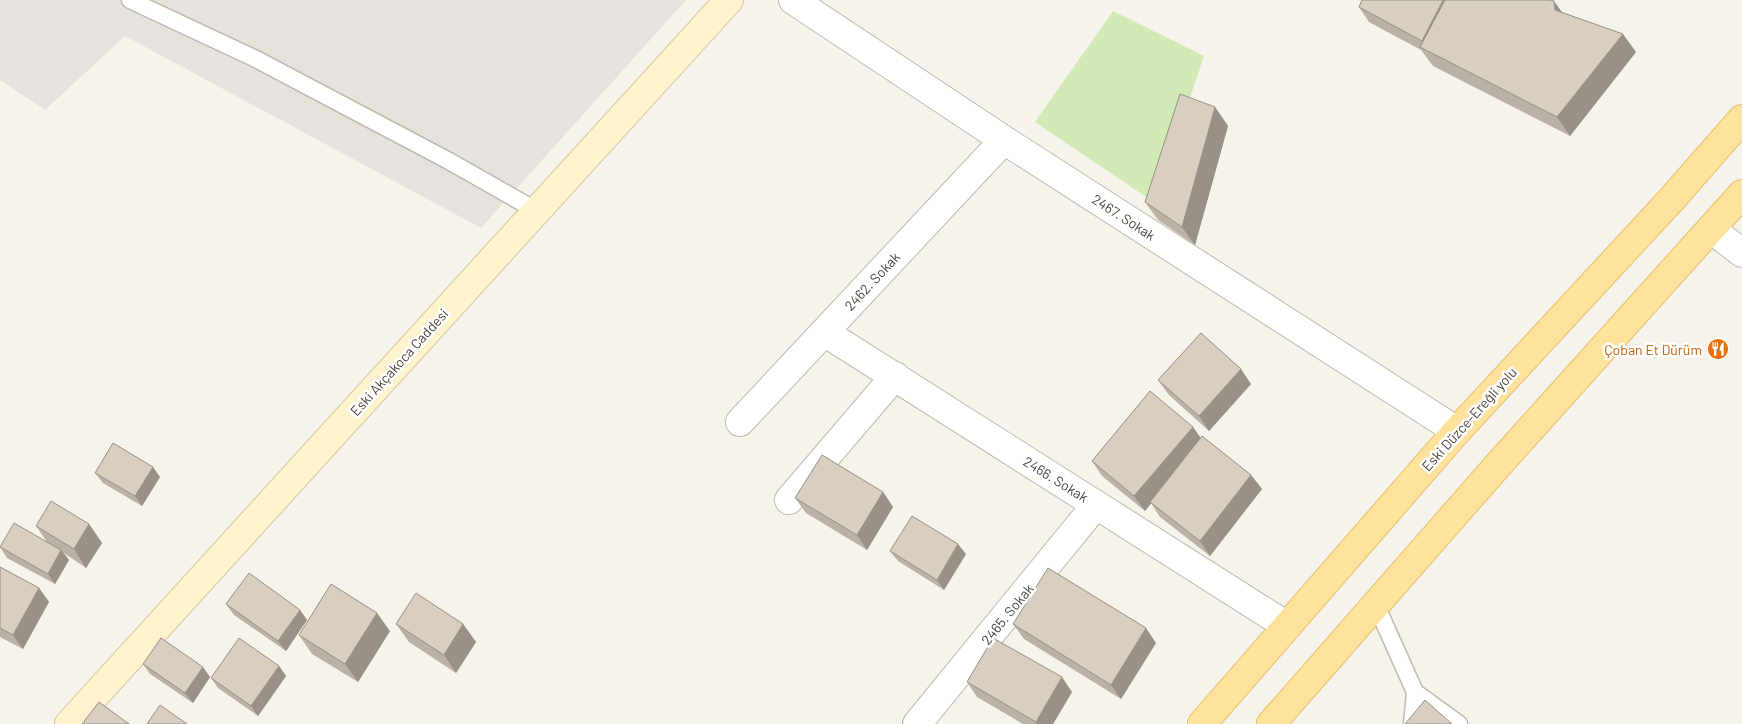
<svg xmlns="http://www.w3.org/2000/svg" width="1742" height="724" viewBox="0 0 1742 724" font-family="Barlow,sans-serif">
<style>
.industrial{fill:#e6e2dd}
.green{fill:#d2eab5}
.lines{fill:none;stroke-linecap:round;stroke-linejoin:round}
.lane-casing{stroke:#c2bbae;stroke-width:19}
.street-casing{stroke:#c2bbae;stroke-width:30}
.secondary-casing{stroke:#d6c79b;stroke-width:30}
.primary-casing{stroke:#e6c16a;stroke-width:30}
.lane{stroke:#fff;stroke-width:16}
.street{stroke:#fff;stroke-width:28}
.secondary{stroke:#fff3cd;stroke-width:28}
.primary{stroke:#ffe39c;stroke-width:28}
.wall{fill:#bab2a6}
.shaded-wall{fill:#979187}
.building{fill:#d8cfc1;stroke:#979187}
.labels{text-anchor:middle;dominant-baseline:central;stroke-width:5;stroke-linejoin:round;paint-order:stroke}
.street-label{font-size:14px;fill:#4b4439;stroke:#fff}
.food-label{font-size:14px;fill:#c56008;stroke:#fff;text-anchor:end}
</style>
<rect width="100%" height="100%" fill="#f6f3ec"/>
<path class="industrial" d="M0 0H686L481 228 125 36 45 110 0 80Z"/>
<path class="green" d="M1113 11 1204 56 1155 203 1035 122Z"/>
<g class="lines">
<g class="lane-casing">
<path id="lane" d="M130 0 256 59 449 161 537 211
M1376 605 1415 692 1412 724
M1415 692 1459 724"/>
</g>
<g class="street-casing">
<path id="street" d="M793 0 1004 140 1457 431
M1711 229 1742 253
M824 332 1287 626
M740 422 1004 140
M789 500 895 376
M917 724 1096 505"/>
</g>
<g class="secondary-casing">
<path id="secondary" d="M69 724 729 0"/>
</g>
<g class="primary-casing">
<path id="primary" d="M1202 724 1457 431 1671 200 1742 119
M1271 724 1499 464 1742 194"/>
</g>
<use href="#lane" class="lane"/>
<use href="#street" class="street"/>
<use href="#secondary" class="secondary"/>
<use href="#primary" class="primary"/>
</g>
<path class="wall" d="M1359 7 1561 12 1636 52 1570 136 1433 66 1421 50 1369 22Z
M1215 107 1228 126 1195 245 1158 220 1145 202Z
M1158 380 1251 384 1209 431 1169 395Z
M1200 438 1251 475 1262 489 1210 556 1160 517 1151 503 1145 511 1102 476 1092 461Z
M95 473 160 477 142 506 103 483Z
M883 492 893 507 867 550 806 513 795 498Z
M89 524 102 543 86 568 64 553 69 560 55 584 7 558 0 547 47 542 36 526Z
M890 551 966 554 944 590 898 561Z
M0 567 39 588 49 602 23 649 0 637Z
M226 604 300 610 307 620 286 651 234 615Z
M396 624H463L476 642 456 673 409 642Z
M1013 624 1156 643 1121 699 1024 639Z
M390 631 358 682 312 654 299 635Z
M143 664 210 677 193 703 150 674Z
M279 666 286 676 258 716 218 688 211 678Z
M967 682 1072 692 1053 724H1023L977 697Z"/>
<path class="shaded-wall" d="M1443 0H1450L1430 53 1422 41Z
M1554 1 1567 19 1555 10Z
M1623 34 1636 52 1570 136 1557 117Z
M1215 107 1228 126 1195 245 1182 227Z
M1241 369 1251 384 1209 431 1199 416Z
M1193 427 1203 441 1145 511 1134 496Z
M153 467 160 477 142 506 135 496Z
M1251 475 1262 489 1210 556 1200 541Z
M883 492 893 507 867 550 857 535Z
M89 524 102 543 86 568 74 549Z
M958 544 966 554 944 590 937 580Z
M61 550 69 560 55 584 48 574Z
M39 588 49 602 23 649 13 635Z
M300 610 307 620 286 651 278 641Z
M377 613 390 631 358 682 345 664Z
M463 624 476 642 456 673 444 655Z
M1146 628 1156 643 1121 699 1111 685Z
M279 666 286 676 258 716 251 706Z
M203 667 210 677 193 703 185 693Z
M1062 677 1072 692 1053 724H1037L1036 722Z"/>
<path class="building" d="M1362 0H1443L1422 41 1359 7Z
M1445 0H1550L1554 1 1555 10 1623 34 1557 117 1420 47Z
M1180 94 1215 107 1182 227 1145 202Z
M1201 333 1241 369 1199 416 1158 380Z
M1150 391 1193 427 1134 496 1092 461Z
M1202 436 1251 475 1200 541 1150 502Z
M113 443 153 467 135 496 95 473Z
M822 455 883 492 857 535 795 498Z
M51 501 89 524 74 549 36 526Z
M912 516 958 544 937 580 890 551Z
M14 523 61 550 48 574 0 547Z
M0 567 39 588 13 635 0 628Z
M1048 568 1146 628 1111 685 1013 624Z
M249 573 300 610 278 641 226 604Z
M331 584 377 613 345 664 299 635Z
M416 593 463 624 444 655 396 624Z
M161 638 203 667 185 693 143 664Z
M239 638 279 666 251 706 211 678Z
M993 638 1062 677 1036 722 967 682Z
M1425 700 1452 724H1405Z
M99 702 129 724H82Z
M160 705 187 724H147Z"/>
<defs>
<g id="restaurant-disc" transform="scale(1.125)"><circle r="9.5" fill="#e8710a" stroke="#fff"/><path d="M-5-6h1v4h1v-4h1v4h1v-4h1v5L-1.5 .5V6h-2V.5L-5-1ZM5-6V6H3V1.5H1.5Q1.5-4 5-6Z" fill="#fff"/></g>
</defs>
<g fill-rule="evenodd">
<use href="#restaurant-disc" x="1718" y="349"/>
</g>
<g class="labels">
<g class="street-label">
<text transform="translate(1124 217) rotate(33)">2467. Sokak</text>
<text transform="translate(872 281) rotate(-47)">2462. Sokak</text>
<text transform="translate(399 362) rotate(-48)">Eski Akçakoca Caddesi</text>
<text transform="translate(1469 419) rotate(-48)">Eski Düzce-Ereğli yolu</text>
<text transform="translate(1056 479) rotate(32)">2466. Sokak</text>
<text transform="translate(1007 614) rotate(-51)">2465. Sokak</text>
</g>
<g class="food-label">
<text x="1702" y="349">Çoban Et Dürüm</text>
</g>
</g>
</svg>
